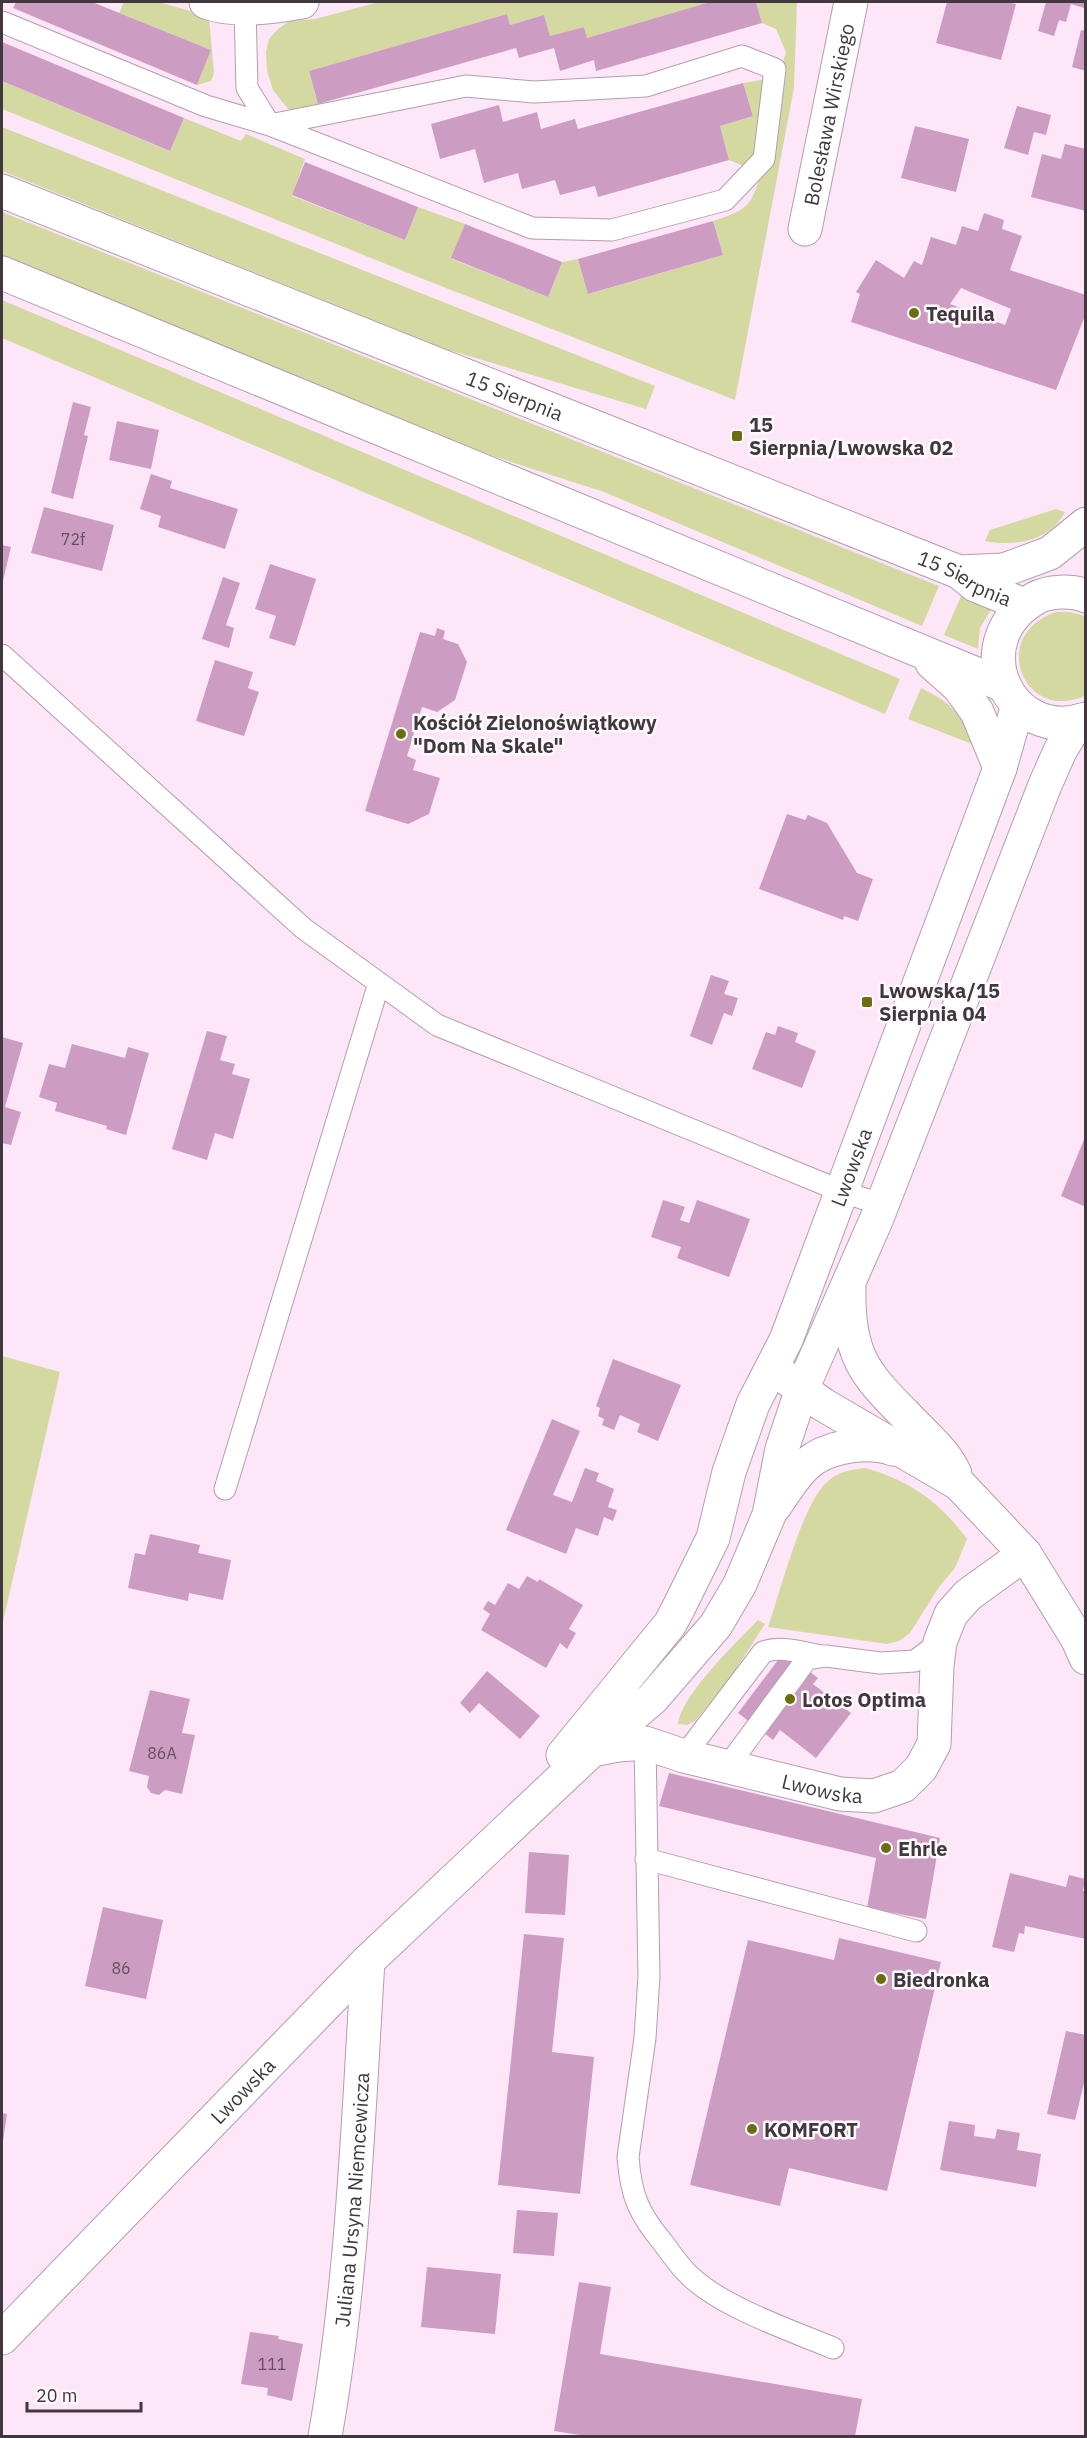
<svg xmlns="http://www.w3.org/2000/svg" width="1087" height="2438" viewBox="0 0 1087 2438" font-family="'IBM Plex Sans',sans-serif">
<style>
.green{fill:#d4d9a1}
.building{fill:#cd9cc3;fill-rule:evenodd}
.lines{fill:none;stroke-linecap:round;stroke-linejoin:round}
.lane-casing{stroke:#b39eae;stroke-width:23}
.street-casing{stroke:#b39eae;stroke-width:35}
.secondary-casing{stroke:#b39eae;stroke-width:35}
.lane{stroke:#fff;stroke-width:21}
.street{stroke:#fff;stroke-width:33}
.secondary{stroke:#fff;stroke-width:33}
.poi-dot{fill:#6a6e11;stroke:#fef9fc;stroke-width:2}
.labels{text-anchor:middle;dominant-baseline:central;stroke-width:5;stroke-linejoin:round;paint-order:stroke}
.number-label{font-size:16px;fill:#63515f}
.street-label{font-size:20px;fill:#40383e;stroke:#fef9fc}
.poi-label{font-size:20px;font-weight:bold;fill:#40383e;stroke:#fef9fc;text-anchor:start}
</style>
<rect width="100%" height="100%" fill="#fce6f7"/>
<path class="green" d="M124 2H158L209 16 214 74 211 81 197 85 211 50 119 13Z
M379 2H710L587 38 584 27 550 36 544 15 510 25 507 14 309 71 318 104 314 112 299 115 287 108 273 90 267 71 266 52 269 39 278 29 290 21 315 19Z
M756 2H797L794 88 735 400 428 281 2 109V81L169 151 184 118 241 141 246 134 305 159 292 196 405 240 418 207 465 224 452 259 548 297 562 262 578 259 589 294 723 255 713 221C746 210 751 208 761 173L729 160 720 126 753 116 743 83 779 77 786 52 776 29 762 23Z
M2 127 655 386 646 409 442 348 2 171Z
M2 212 939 586 922 626 604 492 468 448 2 256Z
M2 300 900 679 885 714 2 338Z
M1056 509 1065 512C1050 541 1015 547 985 541L990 530Z
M962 594 993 606 980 628 978 649 944 635Z
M1056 612H1070L1085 616V696C1023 723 988 635 1056 612Z
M921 688C951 703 961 712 972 744L908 719Z
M2 1356 60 1372 2 1626Z
M865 1468C909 1480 940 1502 967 1539L955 1568 939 1587 910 1633 899 1641 887 1644 768 1627C780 1593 802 1504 827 1482 839 1471 850 1470 865 1468Z
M758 1620 765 1624 730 1678 695 1721 687 1725 678 1724C682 1694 736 1643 758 1620Z"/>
<path class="building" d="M16 2H92L211 50 197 85 13 8Z
M710 2H756L762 23 596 71 594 60 560 71 554 48 519 58 516 48 318 104 309 71 507 14 510 25 544 15 550 36 584 27 587 38Z
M947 2H1007L1016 4 1001 60 936 43Z
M1046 2H1085L1084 8 1071 4 1066 22 1059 20 1054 36 1038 31Z
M1081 30 1086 31V71L1072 67Z
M2 42 184 118 170 151 2 81Z
M743 83 753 116 720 126 729 160 598 197 595 186 560 195 555 180 522 189 518 173 484 183 475 149 440 159 431 124 499 105 503 122 537 112 541 129 575 119 578 129Z
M1017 106 1051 115 1046 135 1034 132 1028 155 1004 148Z
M915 126 969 139 956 192 901 178Z
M1065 144 1086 149V211L1031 197 1042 154 1061 159Z
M305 162 418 207 405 240 292 195Z
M984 213 1004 220 1002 229 1022 236 1010 270 1086 295V313L1056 390 851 322 860 294 856 292 876 260 904 278 914 261 922 265 931 237 956 245 962 226 978 231ZM961 288 1011 309 1005 325 950 304Z
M713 221 723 255 588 294 578 259Z
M465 224 562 262 548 297 451 258Z
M73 402 91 407 84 435 88 436 73 499 51 493Z
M117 421 159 430 151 469 109 460Z
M151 474 172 481 170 488 238 509 225 549 158 527 161 516 140 509Z
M44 507 114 525 102 571 31 553Z
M2 545 11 547 2 585Z
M270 564 316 579 295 646 269 638 276 616 255 609Z
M223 577 240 583 226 625 234 628 229 648 202 639Z
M437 628 445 631 443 639 458 644 467 662 455 700 437 712 422 707 407 756 416 760 413 770 440 778 429 814 408 824 365 811 420 632 435 636Z
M215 660 253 672 248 688 259 692 244 736 196 721Z
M787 814 805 820 808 815 827 823 857 873 873 879 858 921 844 916 843 920 759 889Z
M711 975 729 981 724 994 738 998 732 1016 724 1013 712 1045 690 1036Z
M778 1026 798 1033 795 1042 816 1051 802 1088 752 1069 766 1032 775 1035Z
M207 1031 227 1036 220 1060 235 1064 232 1074 250 1079 233 1139 215 1133 207 1160 172 1149Z
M2 1037 23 1043 5 1107 21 1112 11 1145 2 1143Z
M72 1044 125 1058 128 1047 149 1053 126 1135 106 1129 107 1126 55 1111 57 1103 39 1097 49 1064 65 1068Z
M1085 1137H1086V1207L1061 1196Z
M663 1200 685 1207 680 1220 689 1223 697 1200 750 1219 729 1277 677 1258 681 1247 651 1237Z
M613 1359 681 1385 658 1441 637 1432 640 1424 620 1415 614 1430 602 1425 604 1419 598 1416 600 1408 596 1406Z
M552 1419 580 1431 553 1495 572 1502 585 1468 599 1473 596 1481 614 1489 608 1507 617 1510 613 1521 604 1517 598 1536 576 1528 566 1554 506 1530Z
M150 1534 200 1545 198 1553 231 1560 223 1600 189 1593 188 1601 128 1588 135 1553 145 1555Z
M527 1576 538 1582 539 1579 583 1605 569 1629 576 1633 567 1649 560 1643 546 1668 481 1630 490 1614 483 1609 488 1601 495 1605 508 1583 519 1589Z
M784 1652 818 1678 813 1684 851 1713 816 1758 780 1730 773 1740 738 1713Z
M487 1671 540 1716 520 1739 479 1703 470 1713 460 1703Z
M150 1690 190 1699 182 1733 195 1735 182 1794 165 1790 159 1795 151 1793 147 1787 149 1776 129 1771Z
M669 1773 940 1838 926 1919 867 1908 876 1858 659 1806Z
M529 1852 569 1855 565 1915 525 1913Z
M1010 1873 1066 1887 1069 1875 1085 1879 1083 1891 1086 1892V1939L1025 1926 1024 1934 1019 1933 1014 1952 992 1947Z
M103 1907 163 1920 146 1999 85 1986Z
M524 1934 564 1938 552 2052 594 2057 580 2194 498 2185Z
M839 1938 941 1962 887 2191 789 2168 780 2206 690 2185 748 1940 834 1960Z
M1066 2031 1086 2035V2075L1075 2120 1047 2114Z
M2 2113 7 2114 3 2141H2Z
M949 2121 975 2125 974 2136 995 2139 997 2129 1020 2133 1017 2150 1041 2154 1036 2187 940 2170Z
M517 2210 558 2213 554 2256 513 2253Z
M427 2267 501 2274 495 2334 421 2327Z
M579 2282 611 2287 600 2354 862 2399 855 2436H586L554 2431Z
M250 2332 279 2336 278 2339 303 2344 292 2401 267 2395 268 2388 241 2384Z"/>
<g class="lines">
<g class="lane-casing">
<path id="lane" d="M2 22 206 106 270 125 466 86 534 92 646 86 742 56 775 69 764 159 725 200 612 230 532 228 270 125 247 88 245 8
M2 655 303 928 437 1025 841 1191 882 1205
M225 1489 379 983
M645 1743 649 1976 645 2038 628 2157C631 2197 639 2214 664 2244 672 2255 680 2267 690 2276 722 2307 792 2331 833 2348
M684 1756 763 1652C782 1645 803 1653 823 1656
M727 1767 807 1659 826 1656 880 1663 915 1661 940 1642
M646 1859 916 1931"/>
</g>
<g class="street-casing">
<g id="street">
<path d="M206 2C235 13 273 7 302 2"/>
<path id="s1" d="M805 229 851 2"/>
<path id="s2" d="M592 1750 618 1745 645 1743 684 1756 840 1794 874 1796 903 1786 921 1768 934 1744 937 1666 940 1642 951 1614 968 1595 1025 1554"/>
<path id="s3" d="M325 2436C353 2280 358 2120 368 1961"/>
</g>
</g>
<g class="secondary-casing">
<g id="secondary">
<path id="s4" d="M2 191 959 572 975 585 1024 605"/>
<path d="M2 273 1003 685"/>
<path d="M959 572 1004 570 1050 553 1086 524"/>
<path d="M1086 596C1071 590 1049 591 1036 598 961 641 1009 745 1086 719"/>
<path d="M932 663 959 687 977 712 1000 768"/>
<path d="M849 1287C847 1364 870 1378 920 1430 934 1444 947 1456 955 1474"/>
<path d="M785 1377 822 1404 959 1484 1025 1554 1077 1638 1086 1658"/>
<path d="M775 1506C786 1490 798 1469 815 1458 837 1445 869 1441 893 1449"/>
<path id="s5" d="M563 1755 670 1624 677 1611 713 1538 729 1472 753 1404 786 1340 1000 768 1018 705"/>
<path id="s6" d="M2 2338 368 1961 592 1750 652 1699 716 1625 740 1584 769 1515 782 1449 802 1389 877 1218 1045 785 1060 751 1078 721"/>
</g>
</g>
<use href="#lane" class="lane"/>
<use href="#street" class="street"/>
<use href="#secondary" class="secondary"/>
</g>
<g class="poi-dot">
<circle cx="914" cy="313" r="6"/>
<rect x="731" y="430" width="12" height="12" rx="3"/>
<circle cx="401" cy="734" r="6"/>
<rect x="861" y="996" width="12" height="12" rx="3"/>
<circle cx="790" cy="1699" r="6"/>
<circle cx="886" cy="1848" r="6"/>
<circle cx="881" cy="1979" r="6"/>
<circle cx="752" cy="2129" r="6"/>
</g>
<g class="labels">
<g class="number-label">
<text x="73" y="539">72f</text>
<text x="162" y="1753">86A</text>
<text x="121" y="1968">86</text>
<text x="272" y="2364">111</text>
</g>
<g class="street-label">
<text stroke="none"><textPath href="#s1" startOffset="117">Bolesława Wirskiego</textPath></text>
<text stroke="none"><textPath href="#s4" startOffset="552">15 Sierpnia</textPath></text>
<text stroke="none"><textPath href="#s4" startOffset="1038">15 Sierpnia</textPath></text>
<text stroke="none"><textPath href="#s5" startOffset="662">Lwowska</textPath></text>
<text stroke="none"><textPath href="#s2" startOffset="237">Lwowska</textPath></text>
<text stroke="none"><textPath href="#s6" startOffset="345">Lwowska</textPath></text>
<text stroke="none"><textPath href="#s3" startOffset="238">Juliana Ursyna Niemcewicza</textPath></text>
</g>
<g class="poi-label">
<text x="926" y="313">Tequila</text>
<text x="749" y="424">15<tspan x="749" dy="23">Sierpnia/Lwowska 02</tspan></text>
<text x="413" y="722">Kościół Zielonoświątkowy<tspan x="413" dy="23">"Dom Na Skale"</tspan></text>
<text x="879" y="990">Lwowska/15<tspan x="879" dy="23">Sierpnia 04</tspan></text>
<text x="802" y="1699">Lotos Optima</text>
<text x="898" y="1848">Ehrle</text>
<text x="893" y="1979">Biedronka</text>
<text x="764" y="2129">KOMFORT</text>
</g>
</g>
<rect width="1087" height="2438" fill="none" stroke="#40383e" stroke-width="6"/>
<path d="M27 2402v9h114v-9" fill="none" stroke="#40383e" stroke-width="3"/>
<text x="36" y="2402" font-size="18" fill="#40383e" stroke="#fef9fc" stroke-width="4.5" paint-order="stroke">20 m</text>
</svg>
